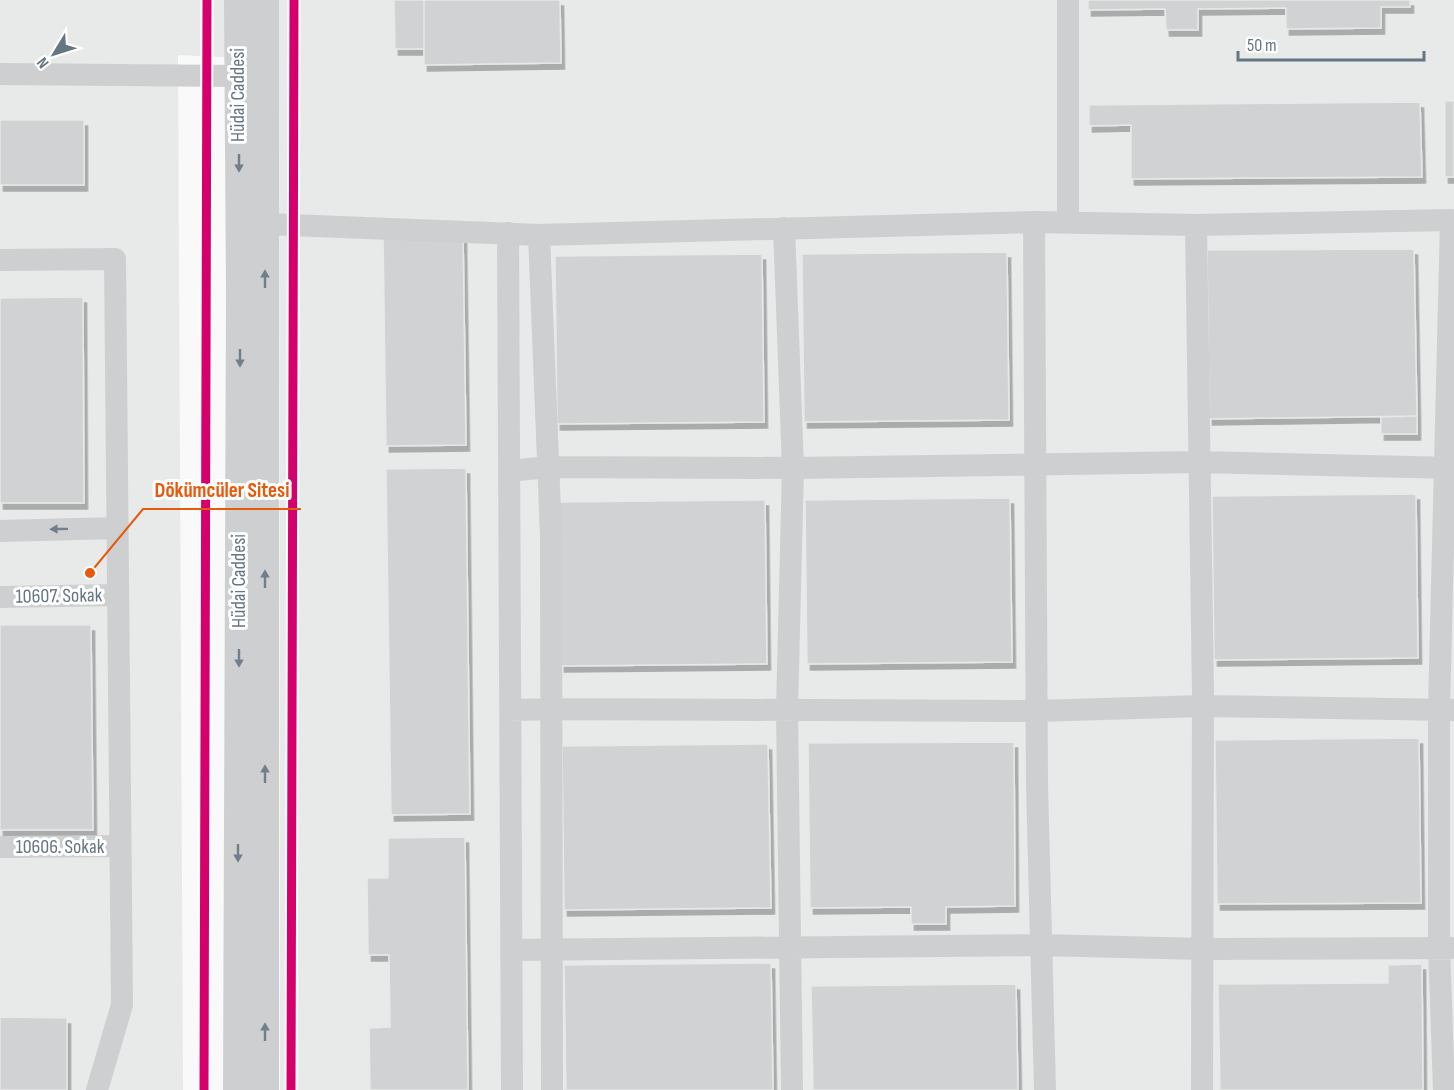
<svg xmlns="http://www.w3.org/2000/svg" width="1454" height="1090" viewBox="0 0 1454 1090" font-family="'Sofia Sans Condensed',sans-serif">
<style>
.built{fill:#e8e9e9}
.building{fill:#d0d2d3;stroke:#e8e8e8;stroke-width:1.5;filter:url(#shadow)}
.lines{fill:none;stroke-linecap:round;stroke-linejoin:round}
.minor{stroke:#cecfd0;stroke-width:22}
.tertiary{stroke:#cecfd0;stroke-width:28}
.cycleway-casing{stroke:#fff;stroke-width:13}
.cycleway{stroke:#d6006c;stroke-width:9}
.oneway{fill:#707f8b}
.labels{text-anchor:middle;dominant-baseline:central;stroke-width:6;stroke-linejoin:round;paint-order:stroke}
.street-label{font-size:20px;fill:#657683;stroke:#fff}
.leader{fill:none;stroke:#e8590c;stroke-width:2}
.callout-dot{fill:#e8590c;stroke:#fff;stroke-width:2}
.callout-label{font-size:21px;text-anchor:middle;font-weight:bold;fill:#e8590c;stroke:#fff;stroke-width:6;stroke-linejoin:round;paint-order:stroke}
</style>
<defs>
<filter id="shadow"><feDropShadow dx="3.5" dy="6" stdDeviation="0" flood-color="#0004"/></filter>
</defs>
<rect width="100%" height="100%" fill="#f9f9f9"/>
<path class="built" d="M0 0H1454V1090H280L279 60 178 55 183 1090H0Z"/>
<path class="building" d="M394 0H424V49H395Z
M424 0H560L561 63 424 65Z
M1088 0H1410V7H1381V28L1286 29V8L1198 9V30H1166L1165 9 1088 10Z
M1445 101H1454V177H1445Z
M1420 102 1422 177 1131 179V125L1089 126V105Z
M0 120H84V185H0Z
M383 234H463L466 445 386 446Z
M1414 249 1417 416 1209 419 1207 250Z
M1007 252 1009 420 804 422 802 254Z
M762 254 764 422 557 424 555 256Z
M83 297 84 503H0V298Z
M1417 416V434H1381V417Z
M466 468 470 814 391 815 386 469Z
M1416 494 1418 658 1214 660 1212 496Z
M1010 498 1012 662 807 664 805 500Z
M765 500 767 664 561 666 558 502Z
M0 625H91L93 830H0Z
M1419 738 1421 903 1217 904 1215 740Z
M1014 742 1015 906 946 907V924H911V907L810 908 808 743Z
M768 744 771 908 564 910 562 746Z
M465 837 468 1090H370L369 1028 390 1027 389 955H368L367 878H388V838Z
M771 963 773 1090H566L564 965Z
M1422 964 1423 1090H1220L1218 984 1388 983V965Z
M1016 984 1018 1090H813L811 986Z
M0 1017 67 1018V1090H0Z"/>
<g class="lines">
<path class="minor" d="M1068 0V223
M0 74 238 76
M1034 222 1037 785 1045 1090
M265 224 539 235 1034 222 1196 225 1203 693 1202 1090
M1196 225 1451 220 1439 709V948L1444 1090
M784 228 793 468 787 710 792 1090
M508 233 512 1090
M539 235 551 536 552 1090
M0 260 115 259 122 1005 97 1090
M509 471 548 467 793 468 1199 462 1454 468
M0 531 117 528
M0 597 118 595
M511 710 552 709 1036 711 1203 706 1453 710
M0 847 120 846
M512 950 1041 945 1203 949 1453 948"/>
<path class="tertiary" d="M265 0V1090
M237 1090 240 294 238 0"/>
<g class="cycleway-casing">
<path id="cycleway" d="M204 1090 207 0
M291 1090 294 0"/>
</g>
<use href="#cycleway" class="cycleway"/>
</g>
<defs><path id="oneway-solid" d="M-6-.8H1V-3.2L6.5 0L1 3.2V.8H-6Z" transform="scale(1.5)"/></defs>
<g class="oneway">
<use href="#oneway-solid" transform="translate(239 163) rotate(90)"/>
<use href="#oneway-solid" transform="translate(265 279) rotate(-90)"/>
<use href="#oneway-solid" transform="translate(240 358) rotate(90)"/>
<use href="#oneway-solid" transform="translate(59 529) rotate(179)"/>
<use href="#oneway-solid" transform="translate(265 579) rotate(-90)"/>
<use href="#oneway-solid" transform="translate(239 658) rotate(90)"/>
<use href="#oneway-solid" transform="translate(265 774) rotate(-90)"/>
<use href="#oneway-solid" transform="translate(238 853) rotate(90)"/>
<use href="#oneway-solid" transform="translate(265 1032) rotate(-90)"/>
</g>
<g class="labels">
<g class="street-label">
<text transform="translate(238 95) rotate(-90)">Hüdai Caddesi</text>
<text transform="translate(239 581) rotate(-90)">Hüdai Caddesi</text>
<text transform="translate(59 596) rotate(-1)">10607. Sokak</text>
<text x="60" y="847">10606. Sokak</text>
</g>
</g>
<path class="leader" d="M90 573L143 509H301"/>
<circle class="callout-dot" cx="90" cy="573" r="6"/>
<g class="callout-label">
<text x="222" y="497">Dökümcüler Sitesi</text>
</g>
<g transform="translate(54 54) rotate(232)" stroke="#ffffff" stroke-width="4.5" paint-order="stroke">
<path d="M0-4.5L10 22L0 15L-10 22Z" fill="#657683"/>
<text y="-9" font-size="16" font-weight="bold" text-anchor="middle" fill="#657683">N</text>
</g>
<path d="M1238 51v9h186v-9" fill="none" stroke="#657683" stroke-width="3"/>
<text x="1247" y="51" font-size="18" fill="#657683" stroke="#ffffff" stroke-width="4.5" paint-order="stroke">50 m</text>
</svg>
